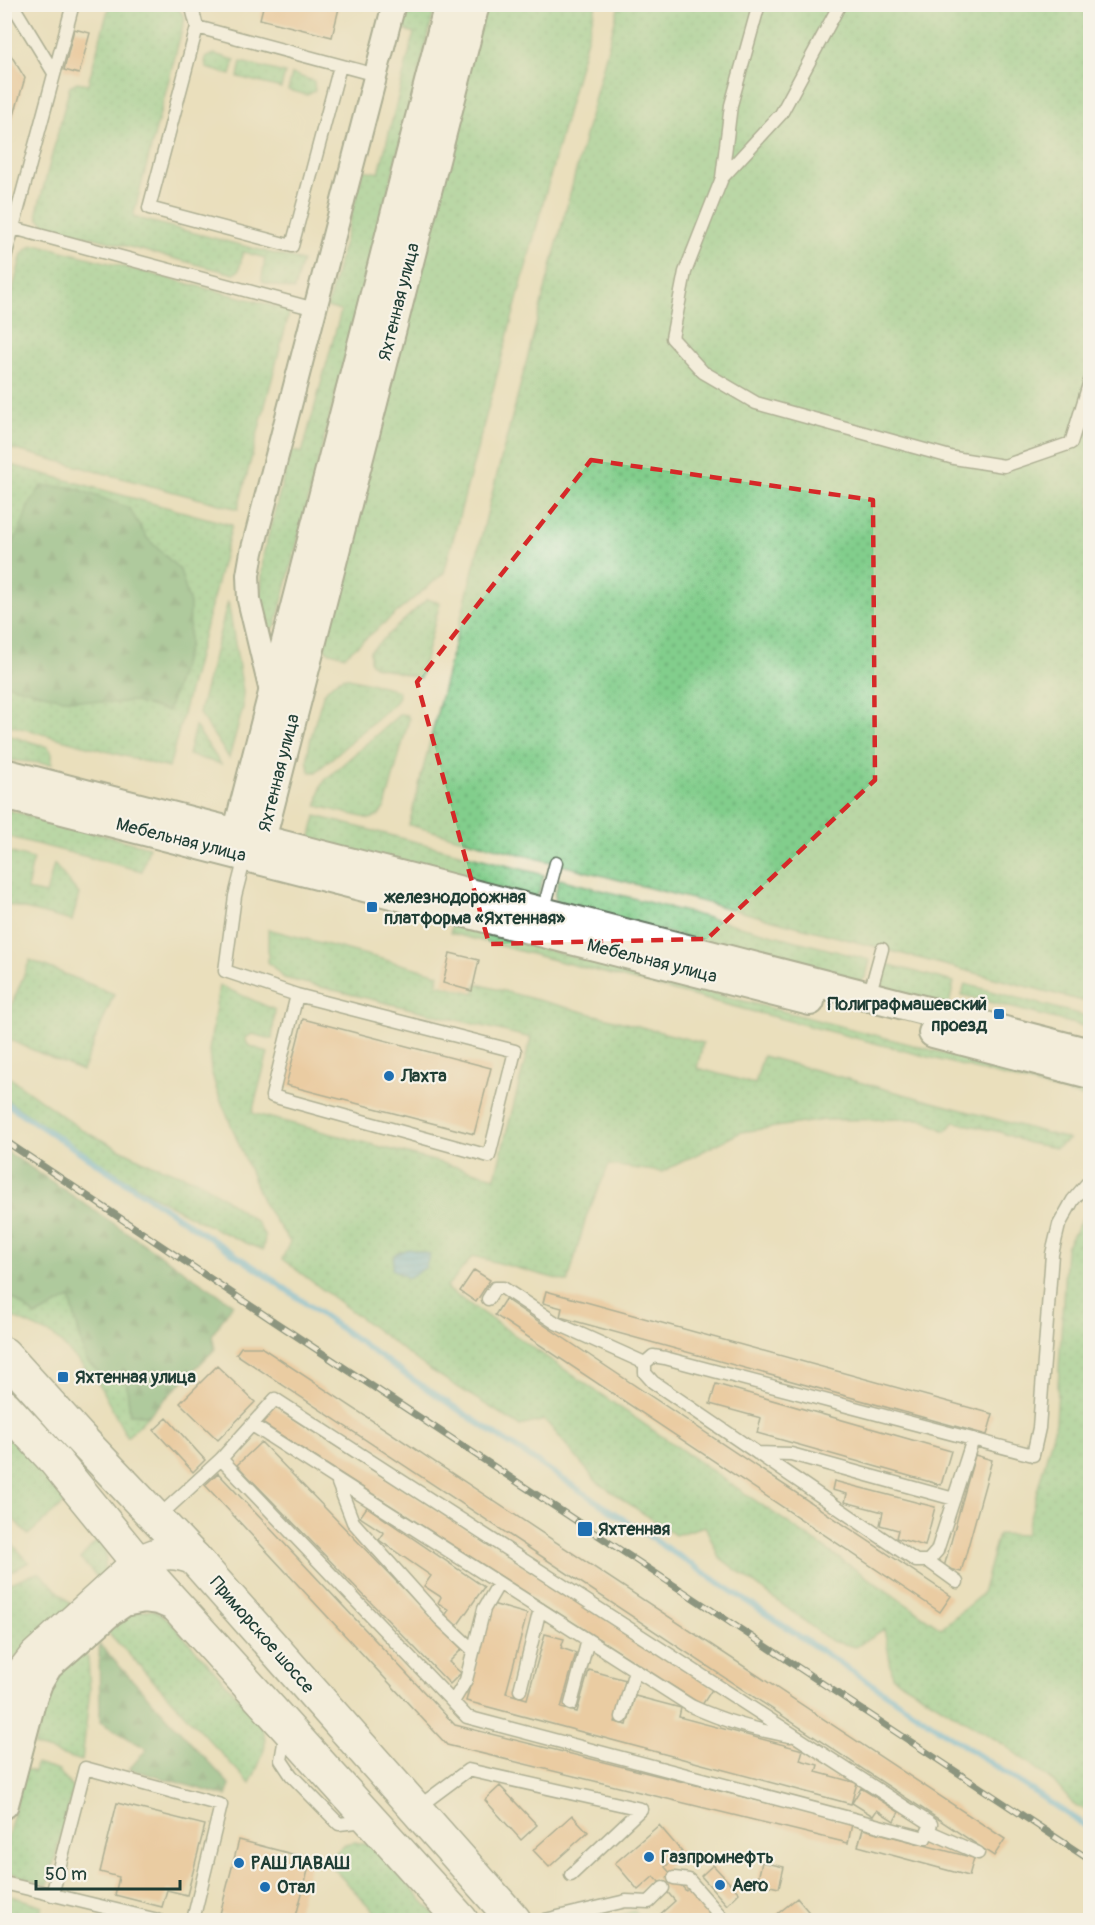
<svg xmlns="http://www.w3.org/2000/svg" width="1095" height="1925" viewBox="0 0 1095 1925" font-family="Pangolin,sans-serif">
<style>
.grass{fill:url(#grass-dots);stroke:#508660;stroke-width:1.5}
.forest{fill:url(#forest-firs);stroke:#447756;stroke-width:1.5}
.water{fill:url(#water-rules);stroke:#417a8a;stroke-width:1.5}
.lines{fill:none;stroke-linecap:round;stroke-linejoin:round}
.stream{stroke:#63b6df;stroke-width:6}
.building{fill:#ecb583}
.service-casing{stroke:#667664;stroke-width:15}
.minor-casing{stroke:#667664;stroke-width:26}
.tertiary-casing{stroke:#667664;stroke-width:32}
.secondary-casing{stroke:#667664;stroke-width:36}
.primary-casing{stroke:#667664;stroke-width:36}
.service{stroke:#fff;stroke-width:12}
.minor{stroke:#fff;stroke-width:22}
.tertiary{stroke:#fff;stroke-width:28}
.secondary{stroke:#fff;stroke-width:33}
.primary{stroke:#fff;stroke-width:33}
.rail-casing{stroke:#1f3d34;stroke-width:7}
.rail{stroke:#f7f3e8;stroke-width:4.5;stroke-dasharray:14;stroke-linecap:butt}
.marked{fill:none;stroke:#d62828;stroke-width:4.5;stroke-dasharray:12 8;stroke-linejoin:round}
.poi-dot{fill:#1f6fb2;stroke:#f7f3e8;stroke-width:2}
.labels{text-anchor:middle;dominant-baseline:central;stroke-width:4.5;stroke-linejoin:round;paint-order:stroke}
.street-label{font-size:18px;fill:#1f3d34;stroke:#f7f3e8}
.poi-label{font-size:18px;font-weight:bold;fill:#1f3d34;stroke:#f7f3e8;text-anchor:start}
</style>
<defs>
<pattern id="grass-dots" width="8" height="8" patternUnits="userSpaceOnUse" patternTransform="scale(1.5)"><rect width="8" height="8" fill="#82ce8c"/><path d="M2 2h.1M6 6h.1" fill="none" stroke="#6aa873" stroke-width="1.8" stroke-linecap="round"/></pattern>
<pattern id="forest-firs" width="22" height="20" patternUnits="userSpaceOnUse" patternTransform="scale(1.5)"><rect width="22" height="20" fill="#69b178"/><path d="M5 1l3.5 6h-7zM16 11l3.5 6h-7z" fill="#569163"/></pattern>
<pattern id="water-rules" width="6" height="5" patternUnits="userSpaceOnUse" patternTransform="scale(1.5)"><rect width="6" height="5" fill="#63b6df"/><path d="M0 2.5h6" fill="none" stroke="#5195b6"/></pattern>
</defs>
<rect width="100%" height="100%" fill="#f7f3e8"/>
<filter id="ink" filterUnits="userSpaceOnUse"><feTurbulence type="fractalNoise" baseFrequency=".0167" numOctaves="2"/><feDisplacementMap in="SourceGraphic" scale="12" xChannelSelector="R" yChannelSelector="G"/><feConvolveMatrix kernelMatrix="1 2 1 2 8 2 1 2 1" color-interpolation-filters="sRGB"/></filter>
<filter id="wash" filterUnits="userSpaceOnUse"><feTurbulence type="fractalNoise" baseFrequency=".008" numOctaves="4" result="noise"/><feDisplacementMap in="SourceGraphic" scale="24" xChannelSelector="R" yChannelSelector="G"/><feGaussianBlur stdDeviation="1.35" result="paint"/><feColorMatrix in="noise" values="0 0 0 0 0 0 0 0 0 0 0 0 0 0 0 0 0 1.4 0 .05"/><feComposite in="paint" operator="in"/></filter>
<g filter="url(#wash)">
<rect width="100%" height="100%" fill="#eadfbc"/>
<path class="grass" d="M116 4 176 5 185 18 133 217 302 261 294 290 265 283 262 280 265 258 243 252 239 270 234 274 48 226 39 219 37 212 70 86 77 82 88 84 109 6 115 8Z
M406 5H436L276 625 273 629 266 627 261 596 263 555 291 450 302 453 341 311 327 307 363 170 379 173 414 33 400 28Z
M483 5H596L444 573 345 656 326 651 325 648 330 596Z
M619 5H1090V1003L409 825 493 490Z
M214 54 235 60 231 75 206 68 205 58Z
M241 62 285 73 281 88 238 77Z
M292 74 314 81 315 91 307 95 288 90Z
M32 245H40L290 310 238 509 5 447V320L22 254Z
M4 463 232 525 169 768 5 724Z
M427 599 440 603 420 678 374 666 370 662V651Z
M228 601 243 691V708L229 758 199 713Z
M345 677 391 688 398 691 399 696 396 702 316 772H310C301 758 319 712 323 695 328 687 335 680 345 677Z
M400 714 407 715 409 719 385 807 378 816 370 819 317 806 321 786 326 779Z
M195 726 221 764 188 755Z
M4 734 48 747 52 753V764L5 760Z
M4 809 149 847 142 871 5 836Z
M316 816 544 875 539 892 535 898 310 840Z
M5 851 33 859 27 890 46 894 54 864 79 894 72 921 5 904Z
M559 879 870 960 866 976 861 982 557 904 555 896Z
M452 925 1090 1091V1099L450 933Z
M268 929 439 974 437 984 474 993 477 984 703 1043 697 1068 755 1084 763 1056 1069 1139 1056 1148 1028 1143 1000 1132 955 1122 945 1131 922 1119 824 1120 741 1132 662 1172 609 1165 586 1217 568 1282 473 1256 446 1288 941 1628 982 1594 998 1534 1025 1535 1056 1422 1066 1247 1090 1205V1211L1080 1243 1090 1273V1812L1073 1804 1054 1782 1003 1744 893 1677 884 1629 856 1647 831 1641 719 1557 705 1526 675 1535 597 1482 545 1420 520 1426 427 1368 282 1259 290 1242 263 1203 217 1091 211 1070 209 1051 219 985 275 1010 272 1039 252 1034 245 1038 248 1045 268 1053 252 1113 495 1177 531 1038 284 978 268 962Z
M30 960 114 994 82 1071 5 1038V1021Z
M886 964 954 982 949 1005 883 988 882 980Z
M965 984 1090 1017V1028L962 995Z
M5 1074 82 1130 146 1162 201 1182 257 1222 265 1237 263 1250C170 1213 87 1155 5 1099Z
M4 1292 36 1316 70 1297 86 1360 125 1369 130 1414 149 1415 127 1437 97 1381 54 1336 7 1315 5 1312Z
M4 1426 70 1498 28 1535 5 1510Z
M5 1536 29 1562 13 1571 5 1573Z
M101 1536C109 1553 106 1564 101 1581L80 1559Z
M39 1572 73 1606 14 1659 5 1664 4 1585Z
M153 1610 166 1617 256 1717C274 1743 261 1758 250 1784L105 1629 125 1613Z
M84 1653 88 1657 90 1690 82 1761 34 1746C41 1722 44 1690 62 1671 68 1664 77 1659 84 1653Z
M36 1764 59 1771 73 1789 48 1885 5 1871V1848L25 1769 34 1772Z
M355 1842 369 1845 379 1853 440 1920H382L326 1861 345 1844Z
M5 1894 43 1906 39 1920H5Z
M634 1911 643 1920H607Z"/>
<path class="forest" d="M41 486 72 487 129 508 147 538 180 570 190 604 189 645 168 711 131 701 115 703 63 699 5 684V558L22 525 28 507Z
M5 1150 233 1304 212 1335 215 1349 149 1415 130 1414 125 1370 105 1378 86 1360 70 1298 36 1316 5 1292Z
M99 1644 230 1785 226 1796 129 1769 147 1749 100 1722Z"/>
<path class="water" d="M408 1249 430 1254 425 1268 408 1278 392 1269 394 1255Z"/>
<g class="lines">
<path class="stream" d="M4 1102 266 1275 406 1375 1090 1829"/>
</g>
<g id="blocks">
<path class="building" d="M256 4H340L332 37 260 19 263 7Z
M74 29 90 33 79 74 64 70Z
M4 44 25 78 5 146 4 145Z
M450 953 479 960 472 991 443 983Z
M303 1019 491 1068 474 1134 286 1085Z
M474 1270 490 1280 476 1302 460 1291Z
M546 1291 993 1414 987 1435 560 1317 562 1308 543 1303Z
M505 1299 951 1596 940 1612 495 1315Z
M241 1347H261L1005 1839 994 1856 236 1354Z
M217 1366 255 1402 218 1440 180 1403Z
M716 1384 951 1451 941 1485 757 1433 761 1418 710 1404Z
M273 1406 713 1688 702 1705 262 1423Z
M167 1418 205 1460 193 1472 154 1430Z
M261 1442 462 1649 449 1662 461 1673 450 1684 237 1465Z
M975 1455 992 1460 961 1572 944 1567Z
M218 1473 455 1725 852 1824 848 1843 447 1745 205 1485Z
M834 1481 935 1507 925 1546 896 1538 898 1530 880 1525 883 1512 845 1502 847 1494 832 1490Z
M367 1507 484 1587 457 1626 444 1617 449 1610 438 1603 441 1597 424 1586 431 1576 379 1540 384 1533 360 1517Z
M492 1604 527 1614 506 1693 527 1699 545 1634 564 1639 561 1648 576 1653 561 1708 577 1712 589 1670 626 1680 615 1722 627 1725 635 1696 681 1708 679 1717 803 1750 800 1760 818 1765 816 1772 857 1783 851 1804 466 1701Z
M500 1786 537 1825 521 1840 485 1800Z
M861 1788 899 1812 894 1821 877 1810 873 1816 852 1803Z
M117 1803 205 1825 187 1895 167 1890 162 1907 115 1895 119 1877 100 1872Z
M572 1815 588 1832 549 1867 533 1850Z
M659 1825 682 1852 665 1867 686 1891 690 1887 719 1920H658L656 1918 675 1901 654 1876 638 1890 615 1863Z
M863 1829 974 1858 969 1876 858 1846Z
M239 1840 311 1859 295 1920H244L220 1914Z
M762 1862 784 1867 779 1888 757 1883Z
M713 1865 739 1893 727 1905 701 1876Z
M797 1898 813 1917 808 1920H770Z"/>
</g>
</g>
<g filter="url(#ink)">
<use href="#blocks" fill-opacity="0" stroke="#667664" stroke-width="1.5"/>
<g class="lines">
<g class="service-casing">
<path id="service" d="M12 4 54 73
M191 4 197 27 149 208 292 246 340 66
M759 4 731 105 722 178 685 272 672 338 703 372 756 403 954 458 1004 466 1071 443 1090 381
M197 27 376 75
M722 178 781 114 840 4
M13 228 315 309
M4 261 73 4
M245 857 235 896 225 971 297 995 515 1051 489 1156 272 1096 297 995
M543 912 556 863
M869 996 882 949
M488 1299 495 1288H503L556 1323 645 1363
M252 1425 691 1706C726 1722 752 1729 790 1736
M757 1453 791 1454 954 1499
M338 1483 353 1522 440 1619 473 1650
M157 1518 221 1459 275 1399 931 1824 925 1838 467 1717 221 1459
M928 1561 937 1551 973 1439
M957 1582 928 1561H916L653 1382 645 1373V1363L653 1356 665 1358 1033 1455 1039 1428 1052 1254 1059 1225 1073 1200 1090 1180
M520 1690 540 1609
M453 1702 466 1680 484 1609 499 1583
M571 1704 588 1640
M622 1717 635 1670
M286 1732 281 1760 291 1775 339 1824 365 1821
M417 1808 468 1770 641 1809 571 1875
M928 1831 978 1853
M674 1878 689 1880 724 1920
M4 1883 158 1920
M52 1895 85 1768 221 1805 193 1920
M545 1920 626 1901 649 1902 663 1888"/>
</g>
<g class="minor-casing">
<path id="minor" d="M272 696 249 600 248 575 252 552 394 4"/>
</g>
<g class="tertiary-casing">
<path id="tertiary" d="M4 773 1090 1053
M4 795 810 1001
M243 852 237 834 449 4
M248 853 261 840 475 4
M933 1033 1090 1074
M4 1804 31 1702 38 1683 48 1666 111 1611 124 1602 144 1598 159 1600 178 1608"/>
</g>
<g class="secondary-casing">
<path id="secondary" d="M4 1720 11 1697 22 1674 36 1656 138 1563C160 1552 171 1549 194 1558"/>
</g>
<g class="primary-casing">
<path id="primary" d="M4 1354 80 1438 194 1558 514 1920
M4 1406 55 1461 138 1563 461 1920"/>
</g>
<use href="#service" class="service"/>
<use href="#minor" class="minor"/>
<use href="#tertiary" class="tertiary"/>
<use href="#secondary" class="secondary"/>
<use href="#primary" class="primary"/>
<g class="rail-casing">
<path id="rail" d="M4 1140 275 1322 1090 1860"/>
</g>
<use href="#rail" class="rail"/>
</g>
</g>
<path d="M0 0H1095V1925H0ZM591 460 873 500 875 780 707 939 489 944 417 682Z" fill="#eadfbc" fill-opacity=".55" fill-rule="evenodd"/>
<path class="marked" d="M591 460 873 500 875 780 707 939 489 944 417 682Z"/>
<g class="poi-dot">
<rect x="366" y="901" width="12" height="12" rx="3"/>
<rect x="993" y="1008" width="12" height="12" rx="3"/>
<circle cx="389" cy="1076" r="6"/>
<rect x="57" y="1371" width="12" height="12" rx="3"/>
<rect x="577" y="1521" width="16" height="16" rx="3"/>
<circle cx="649" cy="1857" r="6"/>
<circle cx="239" cy="1863" r="6"/>
<circle cx="720" cy="1885" r="6"/>
<circle cx="265" cy="1887" r="6"/>
</g>
<g class="labels">
<g class="street-label">
<text transform="translate(399 302) rotate(-76)">Яхтенная улица</text>
<text transform="translate(279 773) rotate(-76)">Яхтенная улица</text>
<text transform="translate(181 840) rotate(14)">Мебельная улица</text>
<text transform="translate(652 961) rotate(14)">Мебельная улица</text>
<text transform="translate(262 1635) rotate(49)">Приморское шоссе</text>
</g>
<g class="poi-label">
<text x="384" y="897">железнодорожная<tspan x="384" dy="21">платформа «Яхтенная»</tspan></text>
<text x="987" y="1004" text-anchor="end">Полиграфмашевский<tspan x="987" dy="21">проезд</tspan></text>
<text x="401" y="1076">Лахта</text>
<text x="75" y="1377">Яхтенная улица</text>
<text x="598" y="1529">Яхтенная</text>
<text x="661" y="1857">Газпромнефть</text>
<text x="251" y="1863">РАШ ЛАВАШ</text>
<text x="732" y="1885">Aero</text>
<text x="277" y="1887">Отал</text>
</g>
</g>
<rect width="1095" height="1925" fill="none" stroke="#f7f3e8" stroke-width="24"/>
<path d="M36 1880v9h144v-9" fill="none" stroke="#1f3d34" stroke-width="3"/>
<text x="45" y="1880" font-size="18" fill="#1f3d34" stroke="#f7f3e8" stroke-width="4.5" paint-order="stroke">50 m</text>
</svg>
